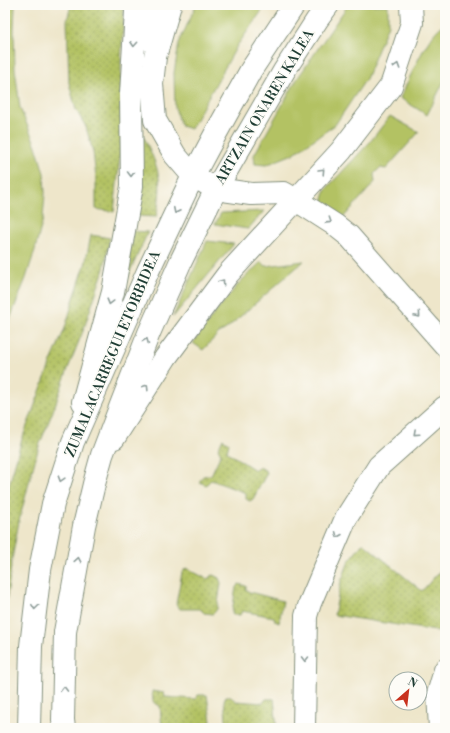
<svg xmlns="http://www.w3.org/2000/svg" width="450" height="733" viewBox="0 0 450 733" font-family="'Libre Bodoni',serif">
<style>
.grass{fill:url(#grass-dots);stroke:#69804c}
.green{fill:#b3c264;stroke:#69804c}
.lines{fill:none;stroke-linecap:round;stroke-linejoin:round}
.street-casing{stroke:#86927f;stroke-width:24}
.secondary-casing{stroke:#86927f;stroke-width:24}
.primary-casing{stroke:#86927f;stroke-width:24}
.street{stroke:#fff;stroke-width:22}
.secondary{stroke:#fff;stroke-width:22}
.primary{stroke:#fff;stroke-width:22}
.oneway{stroke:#8f9e9a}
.labels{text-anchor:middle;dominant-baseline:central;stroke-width:3.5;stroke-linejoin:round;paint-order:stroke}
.street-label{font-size:14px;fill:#1f3d34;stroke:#fdfcf7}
</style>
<defs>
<pattern id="grass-dots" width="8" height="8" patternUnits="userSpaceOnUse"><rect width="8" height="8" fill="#b3c264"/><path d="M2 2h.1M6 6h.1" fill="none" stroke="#919f53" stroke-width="1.8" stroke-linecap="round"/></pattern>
</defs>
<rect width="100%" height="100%" fill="#fdfcf7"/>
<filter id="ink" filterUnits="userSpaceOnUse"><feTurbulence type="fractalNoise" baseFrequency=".025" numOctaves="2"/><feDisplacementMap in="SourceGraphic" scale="8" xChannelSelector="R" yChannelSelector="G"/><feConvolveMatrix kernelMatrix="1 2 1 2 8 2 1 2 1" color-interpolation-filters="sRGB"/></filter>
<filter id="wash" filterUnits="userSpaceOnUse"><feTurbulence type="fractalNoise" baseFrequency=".012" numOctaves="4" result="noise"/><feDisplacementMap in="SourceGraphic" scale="16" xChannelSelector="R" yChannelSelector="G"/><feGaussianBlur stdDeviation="0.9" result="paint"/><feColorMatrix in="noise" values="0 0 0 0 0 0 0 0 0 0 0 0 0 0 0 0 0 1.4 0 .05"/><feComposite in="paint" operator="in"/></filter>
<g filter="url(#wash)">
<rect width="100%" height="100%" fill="#eee6ca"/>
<path class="grass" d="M71 5H123L124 15 121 59V146L114 212 96 209V178L93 152 86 127 76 110 69 83 67 20Z
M141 131C151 153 163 173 159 198 159 204 157 211 156 217L136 216Z
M133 231 148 232 123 287Z
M91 235 110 238 104 269 83 331 69 366 53 411 39 446 31 475 19 521 12 559 5 612V500L21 442 51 362 65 328 74 298 85 265Z
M223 439 229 443 227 452 255 470 260 467 266 471 267 473 253 499 250 501 246 499V493L211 480 206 485 199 482 203 476 211 475 221 454 218 448Z
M363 543 422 591 445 565V625L442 632 334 615 341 582 349 561Z
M186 568 207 579 213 575 219 578 221 583 217 609 213 614 204 613 200 609H180L176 604 182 572Z
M239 584 246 586V591L283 601 279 623 275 621 274 617 242 611 240 615H233L232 612 236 587Z
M152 691 164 693 165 697 196 699 198 695H207L212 728H162L160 706 153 702Z
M226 696H231L235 701 263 703 266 699H274L277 728H227L224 700Z"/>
<path class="green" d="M5 5H15L14 30 15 68 20 108 36 146 44 173 45 193 43 219 35 250 26 278 5 332Z
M196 5H266L237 46 200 112 191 129 181 126 175 108 174 73 179 43Z
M348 5H388V25L366 79 335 125 293 154 266 165 255 164 254 155 297 79Z
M445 24V79L427 115 400 98C409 80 428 32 445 24Z
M390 116 419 132 386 169 380 168 374 174 375 182 342 219 323 205V199L326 189 370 142Z
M264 211 248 229 215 224 221 213Z
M207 241 234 244 173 317Z
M304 261 226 329 219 333 203 350 193 343 211 318 240 282 261 262 266 266Z"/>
</g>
<g filter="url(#ink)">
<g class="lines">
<g class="street-casing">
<path id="street" d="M150 5 154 44
M170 5 155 57 152 84 155 120 175 155 193 176 216 189 251 194 284 193 296 200 335 225 349 236 445 345
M304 728 306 616 310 603 346 518 379 466 445 407
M440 728 438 694 445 670"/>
</g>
<g class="secondary-casing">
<path id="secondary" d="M83 402 113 292 132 186 131 94 136 11 135 5
M114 438 166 357 228 274 341 151 391 86 412 23 411 5"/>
</g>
<g class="primary-casing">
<path id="primary" d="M29 728 31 646 40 570 53 504 73 442 148 271 193 176 216 133 251 70 294 5
M64 728 63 720 65 632 84 526 94 484 102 455 121 405 149 333 180 263 216 189 284 71 317 20 328 5"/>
</g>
<use href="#street" class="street"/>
<use href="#secondary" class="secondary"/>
<use href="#primary" class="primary"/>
</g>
<defs><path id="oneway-chevron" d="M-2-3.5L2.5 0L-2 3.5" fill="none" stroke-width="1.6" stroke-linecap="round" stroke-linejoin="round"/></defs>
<g class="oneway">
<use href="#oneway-chevron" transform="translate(134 44) rotate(94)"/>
<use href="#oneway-chevron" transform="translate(397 66) rotate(-72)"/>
<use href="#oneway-chevron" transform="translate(322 171) rotate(-47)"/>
<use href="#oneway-chevron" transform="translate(131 174) rotate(90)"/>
<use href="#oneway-chevron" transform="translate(176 211) rotate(116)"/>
<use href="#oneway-chevron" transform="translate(329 221) rotate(33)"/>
<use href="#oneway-chevron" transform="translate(222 282) rotate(-53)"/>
<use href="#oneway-chevron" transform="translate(110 302) rotate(105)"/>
<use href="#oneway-chevron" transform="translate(418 315) rotate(49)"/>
<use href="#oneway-chevron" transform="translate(146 341) rotate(-68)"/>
<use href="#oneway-chevron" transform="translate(146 387) rotate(-57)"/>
<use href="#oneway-chevron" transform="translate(416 433) rotate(138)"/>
<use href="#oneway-chevron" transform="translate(61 479) rotate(107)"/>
<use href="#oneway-chevron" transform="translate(338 535) rotate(113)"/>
<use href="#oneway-chevron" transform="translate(78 560) rotate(-80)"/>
<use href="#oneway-chevron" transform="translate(35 607) rotate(97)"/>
<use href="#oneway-chevron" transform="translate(305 659) rotate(91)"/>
<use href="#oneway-chevron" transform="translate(64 689) rotate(-89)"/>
</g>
</g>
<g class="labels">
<g class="street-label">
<text transform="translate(265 107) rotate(-59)">ARTZAIN ONAREN KALEA</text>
<text transform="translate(113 354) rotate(-67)">ZUMALACARREGUI ETORBIDEA</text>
</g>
</g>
<rect width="450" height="733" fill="none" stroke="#fdfcf7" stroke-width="20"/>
<g transform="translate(408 691) rotate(28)"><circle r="19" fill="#fdfcf7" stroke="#a4b0a9"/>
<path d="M0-3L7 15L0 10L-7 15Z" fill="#c8321e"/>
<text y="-6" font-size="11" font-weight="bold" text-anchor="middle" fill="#1f3d34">N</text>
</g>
</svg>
